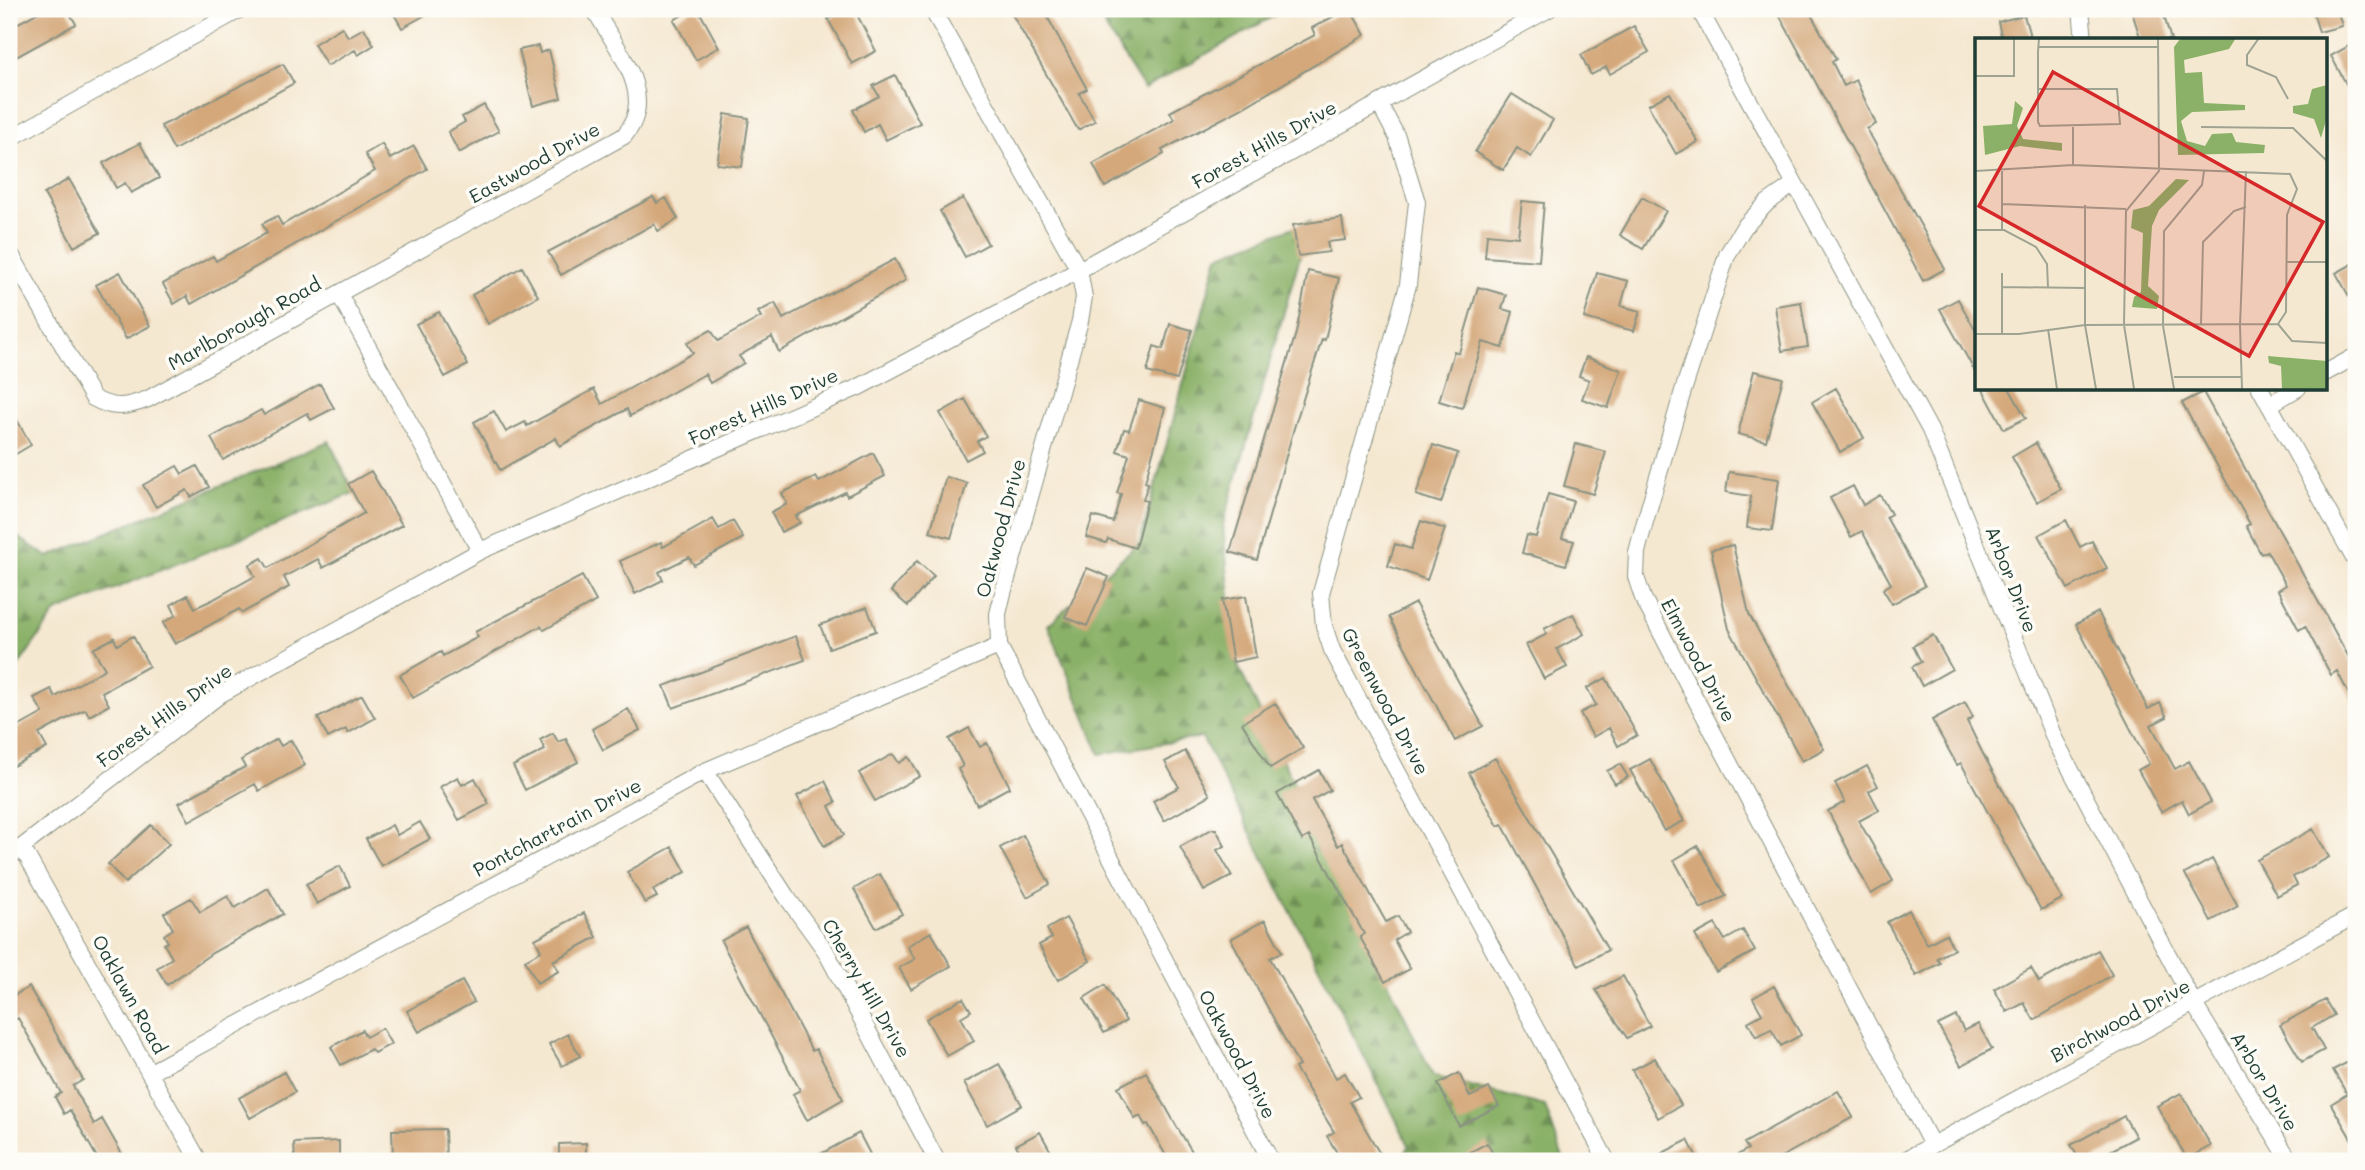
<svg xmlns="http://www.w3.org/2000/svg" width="2365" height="1170" viewBox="0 0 2365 1170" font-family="Mali,sans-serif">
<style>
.forest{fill:url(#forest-firs);stroke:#54774e;stroke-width:2}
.building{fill:#d4a87a}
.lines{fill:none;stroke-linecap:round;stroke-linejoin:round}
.minor-casing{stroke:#8a9282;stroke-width:18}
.minor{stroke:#fff;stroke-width:16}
.labels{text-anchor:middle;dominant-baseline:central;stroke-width:7;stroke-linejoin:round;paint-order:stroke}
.street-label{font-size:19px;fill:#1f3d34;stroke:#fdfcf7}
.inset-road{fill:none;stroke:#9fa492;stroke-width:2}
.view{fill:#d62828;fill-opacity:0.15;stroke:#d62828;stroke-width:3.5}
.inset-edge{fill:none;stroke:#1f3d34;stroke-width:3.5}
</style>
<defs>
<pattern id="forest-firs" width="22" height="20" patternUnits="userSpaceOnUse" patternTransform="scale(1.75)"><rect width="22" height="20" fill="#8ab167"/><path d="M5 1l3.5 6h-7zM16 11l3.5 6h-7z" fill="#709156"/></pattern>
</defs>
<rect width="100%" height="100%" fill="#fdfcf7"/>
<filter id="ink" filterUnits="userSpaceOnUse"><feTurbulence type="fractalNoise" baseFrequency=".0143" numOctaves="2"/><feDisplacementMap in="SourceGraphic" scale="14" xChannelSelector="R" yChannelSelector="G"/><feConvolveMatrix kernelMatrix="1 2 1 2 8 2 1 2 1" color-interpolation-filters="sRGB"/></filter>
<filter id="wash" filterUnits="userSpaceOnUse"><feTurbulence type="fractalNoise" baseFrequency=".00686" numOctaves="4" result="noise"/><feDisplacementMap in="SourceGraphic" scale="28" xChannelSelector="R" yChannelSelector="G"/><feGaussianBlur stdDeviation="1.57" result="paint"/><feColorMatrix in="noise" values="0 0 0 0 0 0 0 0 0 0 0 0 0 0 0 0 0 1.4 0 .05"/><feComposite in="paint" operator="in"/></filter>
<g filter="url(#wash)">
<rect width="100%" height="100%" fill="#f5e8d1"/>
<path class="forest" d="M1094 9H1286L1144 89Z
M1310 221 1223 525 1236 662 1433 1076 1545 1106 1564 1161H1400L1409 1145 1202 737 1100 754 1048 625 1140 542 1218 256Z
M329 441 354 493 56 612 9 679V531L48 557Z"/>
<g id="blocks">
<path class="building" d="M44 9H67L76 24 9 61V28Z
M391 9H436L402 28Z
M693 9H698L719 47 696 60 674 20Z
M848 9H854L876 51 852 64 828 19Z
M1009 9H1043L1087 89 1079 93 1095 121 1078 130Z
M1347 9H1350L1365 35 1241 109 1162 150 1164 154 1105 187 1093 164 1174 119 1170 112 1315 35 1312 28Z
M1776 9H1808L1836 59 1832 62 1844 86 1856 80 1876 124 1867 129 1945 269 1923 281Z
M2131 9H2162L2171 40H2141Z
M2312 9H2337L2342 26 2319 32Z
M2024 15 2031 40H2002L1998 22Z
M1634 26 1649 52 1610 74 1606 67 1591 75 1581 55Z
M342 27 348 37 364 28 374 45 358 55 355 50 327 66 314 44Z
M2356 42V102L2331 56Z
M538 46 540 53 549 50 561 98 533 106 519 50Z
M283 64 294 83 174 150 161 126Z
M895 75 920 123 886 140 878 124 864 132 853 110 879 96 873 86Z
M1670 93 1698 142 1676 154 1648 105Z
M1512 94 1553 120 1531 157 1517 148 1503 170 1475 152Z
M484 105 499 131 459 153 448 132 465 122 462 117Z
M725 114 749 118 742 167 717 164Z
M140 143 159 178 131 193 125 183 116 188 103 163Z
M382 144 390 159 414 146 427 169 191 304 187 296 174 304 163 284 213 256 216 261 267 233 262 224 277 216 282 225 375 171 365 154Z
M69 179 100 233 74 247 44 194Z
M653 197 657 203 666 198 678 219 658 231 654 224 561 275 548 252Z
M1642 197 1666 211 1643 249 1620 235Z
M963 198 988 244 965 257 940 211Z
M1522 201 1544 203 1539 261 1485 257 1487 234 1518 237Z
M1342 218 1345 240 1327 242 1329 252 1298 256 1293 225Z
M895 259 906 280 779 352 772 337 739 356 744 363 710 383 705 374 630 416 627 409 560 446 556 438 500 470 474 422 494 411 506 432 525 422 527 426 594 389 602 404 693 353 687 343 711 330 718 341 761 317 758 312 775 303 783 319Z
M2356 262V309L2336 273Z
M522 267 538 296 488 324 472 295Z
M1308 271 1339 278 1325 340 1322 339 1294 428 1257 560 1230 552 1296 333Z
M120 272 150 326 126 339 96 285Z
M1597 273 1628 281 1621 306 1640 311 1634 331 1584 318Z
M1478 287 1506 295 1502 309 1513 312 1503 348 1483 342 1462 408 1439 401 1454 351 1459 353Z
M1958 299 1977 333V375L1940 309Z
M1801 302 1808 347 1782 351 1775 306Z
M439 312 468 365 445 377 416 324Z
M1170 324 1192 330 1177 380 1147 372 1154 346 1163 349Z
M1586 357 1621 370 1608 408 1582 399 1589 380 1579 376Z
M1754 371 1783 378 1766 441 1738 434Z
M320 384 334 408 311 420 307 413 223 460 211 438 261 410 264 415Z
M1836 388 1864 438 1840 452 1812 402Z
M1982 388H2009L2026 418 2004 429Z
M2203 392 2352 663 2356 661V708L2337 671 2331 675 2305 626 2299 630 2278 590 2286 585 2267 551 2261 554 2246 526 2250 524 2182 403Z
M965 399 986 436 977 441 983 451 966 460 940 413Z
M1139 400 1165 408 1145 482 1148 483 1143 500 1147 501 1135 548 1108 539 1106 543 1086 537 1093 516 1113 522 1121 494 1117 493 1129 455 1117 451 1124 429 1129 430Z
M9 406 31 445 9 458Z
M2036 443 2061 489 2037 502 2012 457Z
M1576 444 1606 452 1593 494 1564 486Z
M1433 445 1458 453 1441 503 1416 495Z
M873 453 885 476 847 496 845 492 796 516 800 523 781 532 771 512 787 504 782 493 816 477 819 482Z
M177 466 182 474 197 466 209 487 191 497 187 490 156 507 143 485Z
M371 471 402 525 323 568 318 559 284 577 289 587 242 613 239 609 175 644 163 623 176 615 171 605 188 595 195 608 212 600 255 576 249 565 262 558 268 568 364 513 348 484Z
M1729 472 1779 479 1772 531 1747 528 1751 496 1726 492Z
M946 477 967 483 951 538 930 532Z
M1853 486 1863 505 1880 495 1891 514 1886 517 1925 586 1892 604 1883 589 1891 584 1862 531 1851 537 1830 498Z
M1548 494 1573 501 1562 538 1574 541 1566 565 1522 553 1527 535 1536 537Z
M713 519 719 529 733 521 743 538 694 565 689 557 659 572 663 580 635 594 620 561 661 542 663 547Z
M2066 520 2080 547 2092 541 2107 568 2068 589 2039 535Z
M1421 521 1445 529 1427 580 1388 566 1395 544 1411 549Z
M1733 545 1749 614 1824 749 1802 761 1729 629 1711 550Z
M917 561 934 576 908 606 891 591Z
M1087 568 1109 577 1087 626 1065 617Z
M582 576 596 601 544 630 541 626 413 698 400 675 441 652 443 656 478 637 475 632Z
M1246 596 1256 657 1233 662 1222 600Z
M1415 603 1483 726 1455 741 1389 617Z
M867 607 876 631 829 648 820 625Z
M2098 612 2148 709 2160 703 2167 717 2151 725 2175 769 2189 761 2211 802 2189 814 2182 800 2161 812 2138 770 2149 764 2076 624Z
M1573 614 1584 634 1557 649 1567 667 1544 679 1526 645 1547 634 1544 629Z
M1933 635 1952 669 1922 686 1912 667 1921 662 1913 646Z
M133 636 149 666 102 692 109 705 89 716 86 710 81 711 39 734 47 748 9 768V732L43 713 34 698 51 689 55 697 105 669 93 649 114 638 117 645Z
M796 636 805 660 673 708 664 686Z
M1606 678 1637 735 1618 746 1609 728 1593 737 1580 713 1596 705 1587 688Z
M362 695 375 718 348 733 346 729 328 738 318 718Z
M1965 702 1973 717 1967 721 1982 752 2062 899 2041 910 1961 763 1957 765 1932 720Z
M1275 703 1303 748 1270 768 1242 723Z
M628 709 640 730 603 750 592 729Z
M969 728 980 747 987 743 1010 787 977 805 958 769 963 766 949 739Z
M553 733 558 742 566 739 578 762 525 790 513 766 545 750 540 740Z
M277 739 281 746 291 740 305 765 259 791 255 784 189 821 179 803 245 767 241 760Z
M1185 751 1210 795 1164 821 1153 801 1179 787 1165 762Z
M893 754 899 763 909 757 920 776 875 801 859 773Z
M1495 758 1608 950 1579 966 1502 824 1498 826 1469 773Z
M1650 759 1684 821 1664 831 1630 770Z
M1620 764 1628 777 1615 784 1607 771Z
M1867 766 1878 786 1869 791 1879 810 1859 821 1893 881 1871 894 1828 811 1845 802 1835 783Z
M1319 770 1330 790 1312 800 1338 846 1342 843 1386 922 1398 916 1407 932 1394 940 1410 969 1385 982 1360 937 1364 934 1309 836 1302 840 1277 794Z
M458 777 462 785 475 778 489 804 459 820 440 787Z
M825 781 836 802 829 806 844 835 824 846 797 796Z
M420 822 430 839 381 866 366 839 392 825 397 835Z
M151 825 169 844 125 883 108 864Z
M1212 829H1216L1225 846 1217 850 1232 876 1204 891 1180 847Z
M2313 829 2329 857 2293 877 2297 885 2277 896 2257 860Z
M1023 835 1050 884 1027 897 1000 848Z
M1698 846 1726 896 1701 909 1674 860Z
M672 847 686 872 653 890 657 897 645 903 627 872Z
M2212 859 2238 906 2211 921 2185 874Z
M340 866 350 886 317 904 306 884Z
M880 874 902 914 876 928 854 889Z
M268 888 283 914 212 953 167 985 157 968 172 958 164 944 168 942 164 935 173 929 164 913 191 898 200 912 228 896 235 908Z
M1909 910 1927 944 1946 934 1954 949 1937 958 1940 963 1916 976 1887 922Z
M584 913 597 937 553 961 559 971 537 983 525 960 541 951 535 939Z
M1066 918 1090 961 1058 980 1039 945 1052 938 1047 929Z
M1265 920 1282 952 1270 958 1336 1078 1345 1073 1359 1097 1350 1102 1384 1161H1342L1327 1136 1334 1132 1295 1068 1299 1066 1231 939Z
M1715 924 1725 940 1743 930 1755 951 1716 972 1695 935Z
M746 927 812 1051 816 1049 843 1099 807 1120 793 1094 800 1090 721 941Z
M931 932 951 966 911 989 899 968 915 959 907 946Z
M2098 950 2112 975 2034 1020 2024 1003 2007 1012 1994 989 2031 968 2039 982Z
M1623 976 1650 1026 1627 1038 1596 990Z
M462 981 474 1002 419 1032 407 1011Z
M1105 985 1126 1021 1104 1033 1084 998Z
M1774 986 1801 1035 1781 1046 1771 1029 1756 1037 1748 1022 1762 1014 1753 998Z
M29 987 83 1080 73 1086 94 1124 102 1119 126 1161H99L70 1110 64 1114 55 1097 61 1093 18 1018 9 1023V998Z
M963 998 971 1011 961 1017 974 1041 947 1056 926 1019Z
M2325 1000 2334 1015 2312 1028 2324 1050 2302 1062 2280 1025Z
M1956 1016 1964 1031 1978 1024 1992 1049 1961 1066 1938 1025Z
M382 1028 391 1044 374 1053 371 1049 341 1065 331 1047 362 1030 366 1037Z
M568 1034 580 1056 562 1066 549 1044Z
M1655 1058 1681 1105 1658 1118 1632 1070Z
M2350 1061 2356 1072V1147L2331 1104 2347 1094 2333 1070Z
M999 1064 1022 1105 987 1125 964 1083Z
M284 1072 295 1092 250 1118 239 1098Z
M1146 1072 1177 1127 1198 1161H1169L1148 1124 1145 1125 1140 1116 1135 1119 1118 1087Z
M1459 1073 1470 1097 1489 1088 1499 1106 1459 1126 1438 1084Z
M1838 1091 1853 1117 1774 1161H1727L1748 1149 1744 1143Z
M2181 1093 2211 1146 2187 1159 2157 1106Z
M2124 1116 2136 1137 2092 1161H2080L2071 1145Z
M445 1129 446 1161 393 1159 392 1130Z
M1040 1132 1056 1161H1025L1016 1145Z
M859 1133 870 1154 857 1161H808Z
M1688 1140 1699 1161H1647Z
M339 1141V1160L295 1161 294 1143Z
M586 1143V1161H559V1144Z
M1487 1143 1497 1161H1454Z"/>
</g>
</g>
<g filter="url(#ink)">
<use href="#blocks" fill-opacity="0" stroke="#8a9282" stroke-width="2"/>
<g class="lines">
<g class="minor-casing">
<path id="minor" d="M932 9 1079 270 1084 297 1080 321 1003 593 998 614 999 646 1271 1161
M1699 9 1930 430 2055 740 2194 1004 2290 1161
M2081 9 2084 40
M1380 105 1397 137 1417 202 1408 285 1321 593 1324 626 1332 650 1607 1161
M9 139 241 9
M1794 184 1767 203 1744 227 1727 255 1683 391 1644 525 1637 552 1636 577 1643 598 1696 700 1932 1145
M9 251 93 398C114 410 127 407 148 399L624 136C659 96 615 47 594 9
M339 294 480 551
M2325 373 2356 356
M2260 388 2356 562
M2269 405 2298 388
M705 771 786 896 825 950 937 1161
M23 849 199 1161
M9 857 221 694 480 551 859 387 1079 270 1549 9
M149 1073 705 771 999 646
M1903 1161 2356 915"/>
</g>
<use href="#minor" class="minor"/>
</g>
</g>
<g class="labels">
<g class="street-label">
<text transform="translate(1264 144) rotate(-29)">Forest Hills Drive</text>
<text transform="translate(534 162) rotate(-29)">Eastwood Drive</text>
<text transform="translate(244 323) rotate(-29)">Marlborough Road</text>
<text transform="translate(763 406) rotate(-24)">Forest Hills Drive</text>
<text transform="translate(1000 528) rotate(-75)">Oakwood Drive</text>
<text transform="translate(2012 579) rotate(69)">Arbor Drive</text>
<text transform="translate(1699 660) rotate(62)">Elmwood Drive</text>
<text transform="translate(1386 701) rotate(62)">Greenwood Drive</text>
<text transform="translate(164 715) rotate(-36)">Forest Hills Drive</text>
<text transform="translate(557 827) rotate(-28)">Pontchartrain Drive</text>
<text transform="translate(867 988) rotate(60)">Cherry Hill Drive</text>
<text transform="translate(130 994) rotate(61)">Oaklawn Road</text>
<text transform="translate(2120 1020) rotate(-28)">Birchwood Drive</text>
<text transform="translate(1238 1054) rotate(62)">Oakwood Drive</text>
<text transform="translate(2265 1081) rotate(59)">Arbor Drive</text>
</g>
</g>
<g transform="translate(1975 38)">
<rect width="352" height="352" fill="#f5e8d1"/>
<path d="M261 0 254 11 209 22 210 35 227 34 229 65 270 67V72L217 74 206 83 212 103 230 108 237 96 257 95 261 104 290 107 289 115 203 117 199 9 205 1ZM352 47V79L346 100 339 81 318 75V68L333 66 337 51ZM40 63 48 70 42 88 48 101 87 105V113L45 108 10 117 8 88 37 86ZM201 141 214 142 184 172 177 188 173 248 184 258 182 271 157 269 159 259 166 254 168 195 156 190 158 172 174 168ZM293 318 352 323V351H307L306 328 294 325Z" fill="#8ab167"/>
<path class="inset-road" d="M284 0 272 17V27L301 39 313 61M63 9H183M0 38H39V0M63 51H142L145 86 65 88 63 84V14L64 0M226 89 318 90 352 123M98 127V89M0 133 98 127 315 136 322 151 312 177 311 274 303 286M27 133V192M27 166 151 171M110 167V287L121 351M0 192H29L61 209 72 226 73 249M312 224H352M27 249 111 250M303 286 317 303 352 305M226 287 228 204 259 173 271 169M73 291 82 351M0 296H44L110 287 303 286M27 296V235M351 305 352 186M199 339H267M159 351 149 287 151 173 184 133 183 0M199 351 188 288 189 193 227 147 229 133M267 351 265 288 271 133"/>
<path class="view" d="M78 34 348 184 274 318 4 168Z"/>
<rect width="352" height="352" class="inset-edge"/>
</g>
<rect width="2365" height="1170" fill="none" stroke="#fdfcf7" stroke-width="35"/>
</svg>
